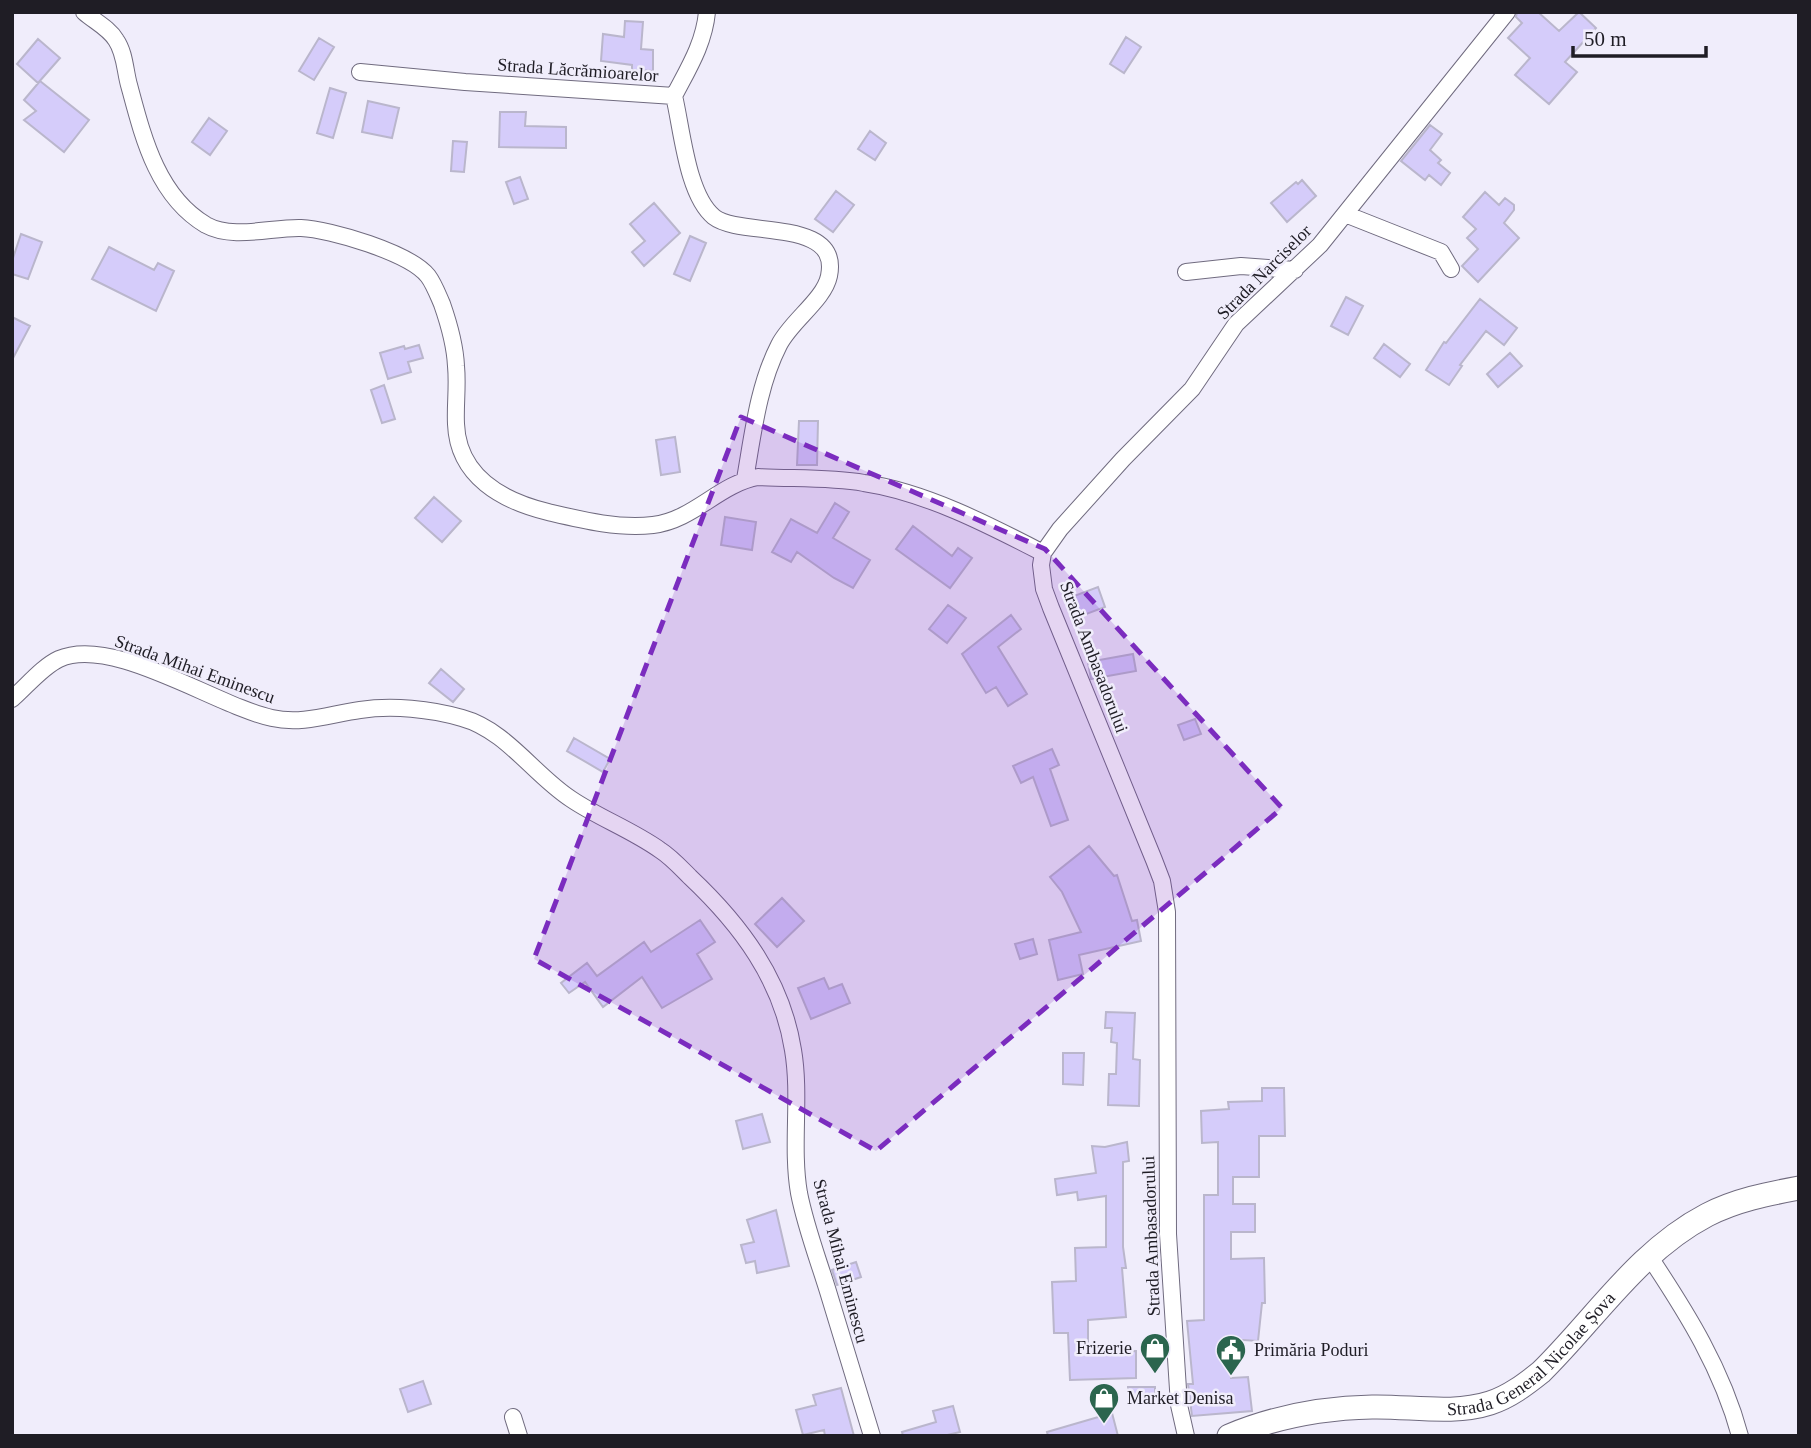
<svg xmlns="http://www.w3.org/2000/svg" width="1811" height="1448" viewBox="0 0 1811 1448" font-family="Georgia,serif">
<style>
.building{fill:#d5ccfa;stroke:#bab6cc;stroke-width:2}
.lines{fill:none;stroke-linecap:round;stroke-linejoin:round}
.street-casing{stroke:#706b7f;stroke-width:18}
.secondary-casing{stroke:#706b7f;stroke-width:25}
.street{stroke:#fff;stroke-width:16}
.secondary{stroke:#fff;stroke-width:23}
.marked{fill:#7b2cbf;fill-opacity:0.2;stroke:#7b2cbf;stroke-width:5;stroke-dasharray:14 9;stroke-linejoin:round}
.labels{text-anchor:middle;dominant-baseline:central;stroke-width:5;stroke-linejoin:round;paint-order:stroke}
.street-label{font-size:18px;fill:#1f1d25;stroke:#f0edfb}
.poi-label{font-size:18px;fill:#1f1d25;stroke:#f0edfb;text-anchor:start}
</style>
<rect width="100%" height="100%" fill="#f0edfb"/>
<path class="building" d="M1517 12H1538L1559 31 1579 12 1596 28 1565 62 1577 72 1549 104 1515 75 1530 58 1508 38 1522 23 1516 17Z
M625 21 643 22 641 49 653 50V71L632 70V65L601 61 603 34 624 37Z
M1126 37 1141 47 1124 73 1110 64Z
M319 38 334 47 314 80 299 71Z
M38 39 60 58 38 83 17 64Z
M40 81 89 120 64 152 24 120 36 111 24 100Z
M330 88 346 93 333 138 317 133Z
M368 101 399 108 392 138 362 132Z
M500 112H526L525 126 566 127V148L499 147Z
M209 118 227 131 210 155 192 142Z
M1430 125 1442 134 1430 150 1441 160 1438 163 1450 173 1441 185 1429 175 1425 180 1401 161Z
M870 131 886 143 875 160 858 149Z
M453 141 467 142 464 172 451 171Z
M520 177 528 199 514 204 506 182Z
M1302 180 1316 196 1287 222 1271 203 1296 182 1298 184Z
M836 191 854 205 833 232 815 219Z
M1485 192 1499 205 1505 198 1514 205V210L1504 223 1519 238 1478 282 1462 266 1478 249 1467 238 1476 229 1463 217Z
M654 203 680 233 644 266 632 252 645 241 630 224Z
M21 234 42 242 28 279 12 274V261Z
M690 236 706 243 690 281 674 274Z
M109 247 154 270 158 263 174 271 156 311 92 279Z
M1346 297 1363 306 1348 335 1331 326Z
M1480 299 1517 328 1504 345 1486 331 1460 365 1462 366 1449 385 1426 370 1444 342 1446 343Z
M12 317 30 326 12 360Z
M1384 344 1410 364 1400 377 1374 358Z
M419 345 423 358 408 362 411 372 388 379 380 353 404 346 405 349Z
M1510 353 1522 366 1498 387 1487 374Z
M384 385 395 419 382 423 371 390Z
M799 421H818L817 465H797Z
M675 437 680 472 661 475 656 440Z
M434 497 461 521 442 542 415 518Z
M835 503 849 512 833 538 870 560 853 588 834 578 797 552 791 562 772 552 791 519 817 533Z
M725 517 756 522 752 550 721 545Z
M913 526 952 556 958 548 972 558 950 588 896 549Z
M1098 587 1105 607 1073 619 1066 599Z
M948 605 966 618 947 643 929 629Z
M1011 615 1021 629 998 647 1027 694 1008 706 996 687 986 693 962 654Z
M1133 654 1136 671 1091 679 1088 662Z
M441 669 464 689 453 702 429 683Z
M1195 719 1201 734 1184 740 1178 725Z
M574 738 610 759 603 772 567 751Z
M1052 749 1059 765 1050 769 1068 820 1051 826 1033 777 1021 783 1013 766Z
M1089 846 1114 876 1117 875 1132 921 1137 920 1141 941 1079 955 1083 974 1058 980 1049 940 1081 932 1062 892 1050 877Z
M782 898 804 921 777 947 755 924Z
M700 920 715 942 697 954 712 979 662 1008 642 977 603 1007 585 982 569 993 561 983 587 963 597 976 644 942 651 952Z
M1033 939 1037 954 1020 959 1015 944Z
M824 978 829 989 842 984 850 1003 811 1019 798 988Z
M1106 1012 1135 1013 1133 1059 1140 1060 1139 1106 1108 1105 1109 1074H1116L1117 1043 1111 1042 1112 1028H1105Z
M1063 1053H1084L1083 1085 1063 1084Z
M1262 1088H1284L1285 1136H1259V1177H1233V1204H1255V1232H1231V1259L1264 1258 1265 1303H1262L1258 1341 1228 1339 1231 1378 1248 1377 1252 1411 1192 1416 1188 1384H1193L1187 1321 1204 1320V1195H1218V1142L1202 1143 1201 1111 1229 1109 1228 1102 1262 1101Z
M762 1114 770 1142 743 1149 736 1121Z
M1127 1142 1129 1161 1123 1162V1247L1126 1268H1122L1126 1317 1088 1320V1346L1090 1352 1136 1351V1378L1070 1380 1068 1333H1054L1052 1282 1076 1281 1075 1248 1106 1247V1196L1078 1200 1077 1192 1057 1195 1055 1179 1096 1173 1092 1146 1105 1147Z
M776 1210 789 1266 757 1273 755 1261 746 1263 741 1245 754 1242 747 1220Z
M856 1262 861 1277 837 1285 832 1270Z
M423 1381 431 1404 408 1412 400 1389Z
M1128 1387H1155V1404H1128Z
M841 1388 854 1436H825L824 1430 803 1435 796 1410 816 1405 813 1395Z
M953 1406 960 1432 943 1436H903L902 1432 936 1422 933 1411Z
M1112 1413 1118 1436H1048L1047 1432Z"/>
<g class="lines">
<g class="street-casing">
<path id="street" d="M84 12C94 21 109 28 116 40 125 53 125 71 129 85 143 137 157 196 206 225 233 240 272 227 301 228 330 229 410 253 428 276 434 284 438 295 442 304 449 324 455 345 456 366 458 386 455 405 456 424 458 477 503 501 548 512 582 520 618 529 653 525 694 520 719 484 758 477 793 479 830 477 864 483 925 492 989 525 1043 553
M360 72 465 82 674 96C682 129 687 195 714 217 741 238 841 217 829 276 824 300 791 321 779 345 758 386 753 434 745 479
M674 96C688 69 704 44 707 12
M1345 214 1441 252 1451 269
M1186 272 1241 266 1295 270
M12 699C27 686 42 667 59 659 113 635 216 706 272 718 302 725 331 714 360 710 392 705 431 709 462 718 506 730 534 775 571 799 599 818 632 830 660 850 671 857 681 868 690 877 741 925 782 980 793 1050 801 1097 791 1146 799 1193 806 1229 820 1264 830 1298 844 1344 858 1390 872 1436
M1649 1256C1687 1313 1722 1369 1740 1436
M513 1417 519 1436
M1186 1436 1179 1405 1168 1234 1167 912 1162 881 1154 860 1051 608 1044 589 1041 565 1043 553 1060 529 1123 459 1192 389 1236 324 1320 245 1507 12"/>
</g>
<g class="secondary-casing">
<g id="secondary">
<path id="s1" d="M1229 1436C1274 1417 1323 1408 1372 1407 1410 1406 1453 1415 1490 1403 1509 1397 1526 1384 1541 1372 1595 1319 1638 1251 1707 1215 1736 1200 1767 1194 1799 1188"/>
</g>
</g>
<use href="#street" class="street"/>
<use href="#secondary" class="secondary"/>
</g>
<path class="marked" d="M741 417 1045 549 1282 808 876 1151 534 959Z"/>
<defs>
<g id="shop-pin" transform="scale(1.575)"><path d="M0 17L-7.5 6A9.5 9.5 0 1 1 7.5 6Z" fill="#2b654e" stroke="#f0edfb"/><path d="M-5-2.5h2.3a2.7 3.5 0 0 1 5.4 0H5L5.5 6h-11ZM-1.5-2.5h3a1.5 2.3 0 0 0-3 0Z" fill="#fff"/></g>
<g id="civic-pin" transform="scale(1.575)"><path d="M0 17L-7.5 6A9.5 9.5 0 1 1 7.5 6Z" fill="#2b654e" stroke="#f0edfb"/><path d="M-.6-6.5H3V-4.5H.6V-3L4-1V1h2V6H-6V1h2V-1L-.6-3ZM-1.2 2.5V6h2.4V2.5Z" fill="#fff"/></g>
</defs>
<g fill-rule="evenodd">
<use href="#shop-pin" x="1155" y="1348"/>
<use href="#civic-pin" x="1231" y="1350"/>
<use href="#shop-pin" x="1104" y="1398"/>
</g>
<g class="labels">
<g class="street-label">
<text transform="translate(578 70) rotate(4)">Strada Lăcrămioarelor</text>
<text transform="translate(1264 272) rotate(-45)">Strada Narciselor</text>
<text transform="translate(1094 657) rotate(69)">Strada Ambasadorului</text>
<text transform="translate(195 669) rotate(20)">Strada Mihai Eminescu</text>
<text transform="translate(1151 1236) rotate(-92)">Strada Ambasadorului</text>
<text transform="translate(841 1261) rotate(75)">Strada Mihai Eminescu</text>
<text stroke="none"><textPath href="#s1" startOffset="326">Strada General Nicolae Șova</textPath></text>
</g>
<g class="poi-label">
<text x="1132" y="1348" text-anchor="end">Frizerie</text>
<text x="1254" y="1350">Primăria Poduri</text>
<text x="1127" y="1398">Market Denisa</text>
</g>
</g>
<rect width="1811" height="1448" fill="none" stroke="#1f1d25" stroke-width="28"/>
<path d="M1573 46v10h133v-10" fill="none" stroke="#1f1d25" stroke-width="3.5"/>
<text x="1584" y="46" font-size="21" fill="#1f1d25" stroke="#f0edfb" stroke-width="5" paint-order="stroke">50 m</text>
</svg>
